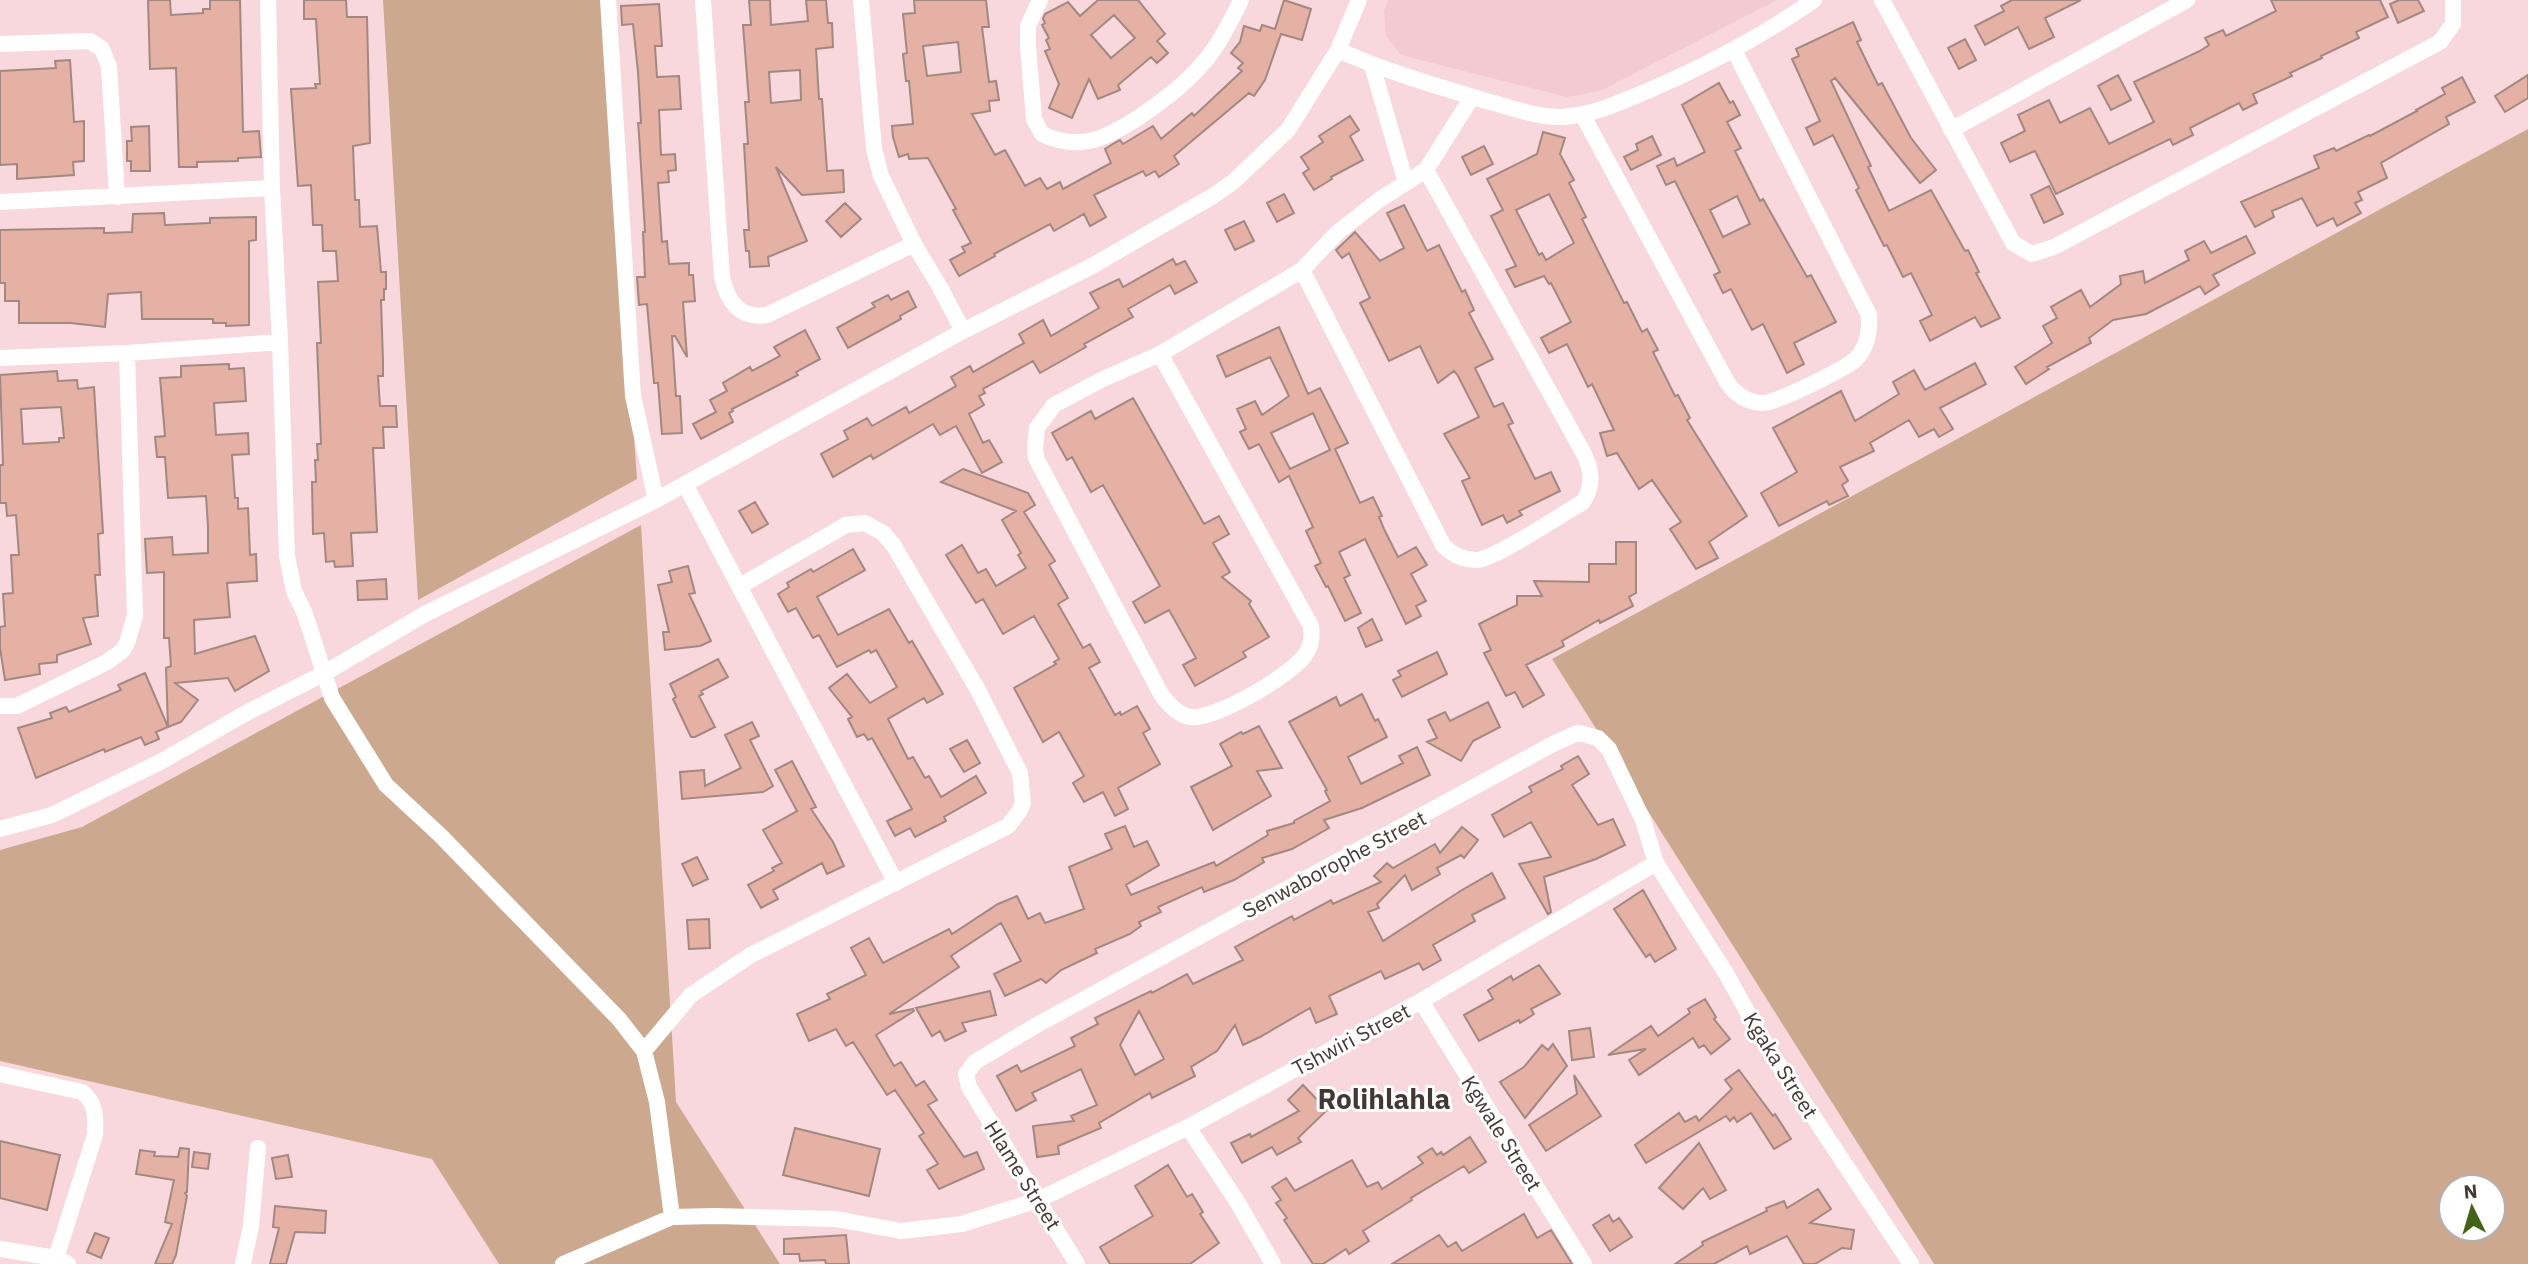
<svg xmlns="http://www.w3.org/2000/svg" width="2528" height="1264" viewBox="0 0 2528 1264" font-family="'IBM Plex Sans',sans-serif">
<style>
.built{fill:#f2cacf}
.green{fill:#cba88e;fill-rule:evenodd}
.building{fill:#e4b1a4;stroke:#a38881;stroke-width:2;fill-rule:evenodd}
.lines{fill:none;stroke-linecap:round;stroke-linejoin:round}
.street{stroke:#fff;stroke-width:16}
.labels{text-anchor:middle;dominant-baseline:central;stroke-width:6;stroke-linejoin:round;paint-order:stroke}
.street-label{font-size:21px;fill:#433738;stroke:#fff}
.district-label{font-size:28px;font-weight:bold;fill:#433738;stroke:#fff}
</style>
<rect width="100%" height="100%" fill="#f8d8dc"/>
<path class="built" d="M1388 0H1777L1600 91 1567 97 1401 55 1386 35 1384 11Z"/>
<path class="green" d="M383 0H603L637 479 418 600Z
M2528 129V1264H1934L1552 659ZM2451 1187H2493V1229H2451Z
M641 525 676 1102 780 1264H499L432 1159 0 1061V850L82 827Z"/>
<path class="building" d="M148 0H170L171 15 203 13V9H210V0H240L243 132 259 131 261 157 238 158V161L197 162V167H179L176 68 150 69Z
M304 0H346L347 17H367L370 143 353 146 355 200H359L360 227 377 226 381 272H386V289H384V300H381L383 362V376H378L380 406H396L397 427H383L384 448H373L377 532 351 533 353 566 335 567 334 561 326 562 324 533 313 534 312 482H316L315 460H318L317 444H321L317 343H321L318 282 338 281 336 251H323L322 225H313L311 185 298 186 291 89 316 88 315 84H320L316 19H304Z
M749 0H770L771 25 808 21 806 0H826L828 23H832L833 47 816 49 819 99H822L827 171 843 170 844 192 802 195 776 167 807 241 768 257 769 266 750 267 749 251H746L744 230H749L744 144H748L745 102H749L743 25H751ZM800 70 801 100 771 103 769 72Z
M914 0H986L989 27H982L989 82 996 81 999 100 989 101 990 111 972 114 995 155 1005 150 1025 186 1040 178 1047 189 1060 182 1063 189 1111 163 1105 149 1116 142 1120 140 1123 144 1153 126 1161 139 1192 113 1194 116 1242 71 1238 68 1243 63 1231 53 1240 42 1244 26 1260 31 1262 25 1275 29 1284 0 1311 9 1302 40 1281 34 1265 80 1254 96 1249 93 1174 156 1179 164 1159 177 1155 171 1146 176 1143 171 1094 195 1106 217 1090 226 1084 214 1054 231 1050 224 994 254 995 256 959 276 950 260 965 252 962 247 971 243 953 210 956 209 928 158 909 159 908 154 899 157 893 137 892 126 913 124 909 81H906L903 54 907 53 903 14 915 13ZM958 42 961 72 927 76 923 46Z
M1098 0H1138L1165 34 1157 41 1168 53 1157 63 1151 57 1118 85 1120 90 1098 99 1089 79 1072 118 1049 108 1059 84 1045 51 1050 49 1046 40 1049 38 1042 25 1045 23 1043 19 1045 14 1068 2 1080 16ZM1114 15 1135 38 1111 58 1091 35Z
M2012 0H2081L2045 18 2054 37 2029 49 2018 27 1985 45 1975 26 2004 11 2001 6Z
M2271 0H2380L2388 17 2356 32 2359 38 2321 56 2322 58 2290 73 2292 76 2253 94 2257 103 2243 110 2239 103 2190 128 2193 135 2173 145 2170 139 2056 194 2035 151 2010 162 2001 143 2025 131 2018 115 2049 100 2060 123 2090 108 2109 144 2154 122 2134 82 2200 51 2209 45 2205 38 2223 30 2226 36 2276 11Z
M2399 0H2418L2424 11 2398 23 2390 4Z
M659 4 662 46H655L657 77 679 76 681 109 659 110 661 155 675 154 676 170 668 171 669 182 658 183 662 242 667 241 669 264 689 263V275H693L695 301 683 302 687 357 675 336H672L676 396H680L682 433 662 434 658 383H654L647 304 639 305 637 277H645L643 232H645L639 134 638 123H641L638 72 633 24 622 25 621 6Z
M1853 22 1861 40 1857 42 1878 85 1882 83 1911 138 1936 170 1920 183 1835 78 1831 81 1871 166 1868 167 1889 211 1931 190 1965 251 1968 250 1979 272 1976 273 2000 318 1981 327 1975 317 1930 341 1920 321 1932 315 1911 273 1903 277 1887 245 1884 246 1856 190 1859 188 1833 135 1814 145 1806 128 1820 121 1792 59 1799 56 1796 49Z
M1965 39 1976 60 1959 69 1948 48Z
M70 60 74 122 84 121V161L73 162 74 175 17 179V164L0 165V71L56 68 55 61Z
M2118 75 2131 100 2111 110 2098 86Z
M2528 75V98L2505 112 2495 96Z
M2462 77 2475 102 2446 117 2449 124 2381 163 2387 178 2358 192 2362 200 2355 203 2361 213 2337 226 2333 218 2317 226 2302 198 2272 211 2274 217 2255 227 2241 202 2319 168 2314 156 2334 148 2336 151 2369 135 2370 136 2417 111 2416 110 2445 94 2442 88Z
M1719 83 1730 103 1733 101 1740 115 1727 122 1741 148 1735 151 1760 201 1763 199 1807 277 1811 275 1836 322 1794 343 1804 364 1787 373 1763 324 1752 330 1731 289 1723 293 1714 275 1720 272 1675 181 1666 185 1657 166 1674 158 1677 166 1705 152 1682 105ZM1737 196 1750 224 1723 237 1710 210Z
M1350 116 1359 130 1350 136 1363 160 1331 177 1332 179 1314 190 1303 173 1309 169 1301 157 1323 142 1319 136Z
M149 126 150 171H131V161H127V141H132L131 127Z
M1543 132 1565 138 1560 154 1574 180 1569 183 1586 217 1582 219 1624 303 1627 302 1642 332 1647 329 1658 350 1653 352 1675 396 1678 395 1690 418 1687 420 1747 516 1709 542 1718 558 1696 569 1670 529 1681 522 1652 480 1639 489 1617 453 1607 456 1600 433 1614 430 1592 384 1588 387 1567 344 1549 353 1541 338 1571 322 1551 283 1549 284 1544 276 1515 287 1506 270 1516 266 1491 216 1503 210 1487 179 1537 154ZM1549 194 1574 243 1546 260 1542 253 1539 255 1516 210Z
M1652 136 1661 155 1631 170 1624 157 1638 150 1636 144Z
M1484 146 1493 164 1471 175 1462 157Z
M2049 186 2063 214 2044 223 2031 195Z
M1284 194 1294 213 1277 222 1267 203Z
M845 203 861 219 841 237 826 221Z
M1404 205 1427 251 1439 245 1462 292 1465 290 1474 310 1469 313 1493 359 1475 368 1494 407 1503 403 1513 423 1508 425 1535 479 1551 472 1560 491 1519 511 1522 515 1507 523 1503 515 1482 525 1462 481 1470 478 1444 434 1479 417 1458 376 1454 371 1438 383 1420 346 1389 361 1360 303 1370 298 1349 253 1342 258 1336 250 1355 232 1380 261 1404 248 1387 213Z
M164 213 165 225 210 223V218L256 217V240L249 241V325L226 326V323H213V319H142L141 292 108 294 105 327 71 323H19V301H5V283H0V230L104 228V233L132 232 133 214Z
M1244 221 1254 241 1235 250 1225 230Z
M2246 236 2255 253 2213 275 2219 285 2205 294 2200 286 2146 314 2113 320 2089 338 2091 343 2047 367 2049 369 2026 384 2015 367 2052 343 2043 326 2057 318 2051 307 2081 290 2090 307 2121 284 2120 276 2143 271 2145 283 2189 260 2185 251 2204 241 2211 253Z
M1173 259 1176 265 1185 261 1197 282 1175 294 1170 285 1128 309 1133 317 1084 344 1086 347 1040 373 1033 361 983 389 985 393 979 396 984 405 969 414 983 443 989 440 1002 462 982 473 956 426 940 435 933 424 873 459 871 455 833 477 821 454 848 439 844 431 867 418 872 426 906 407 909 413 956 386 951 377 970 366 973 372 1024 343 1019 334 1043 320 1051 336 1099 308 1090 293 1119 279 1123 287Z
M908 291 916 307 900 316 901 319 848 348 837 328 875 307 872 303 888 295 891 300Z
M1279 327 1308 394 1320 388 1348 443 1335 449 1360 503 1373 497 1382 516 1379 517 1384 529 1398 557 1416 547 1427 565 1411 574 1426 601 1416 606 1421 616 1406 624 1365 539 1339 552 1350 575 1344 578 1361 613 1345 621 1328 586 1326 587 1315 566 1321 563 1306 531 1313 527 1289 476 1279 482 1259 444 1249 449 1240 432 1246 429 1237 409 1255 401 1262 415 1289 396 1270 357 1226 377 1217 356ZM1313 413 1330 450 1290 469 1271 433Z
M805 330 820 359 796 372 798 375 732 409 733 411 729 413 733 422 701 439 693 424 716 412 710 400 727 391 723 383 750 367 752 371 780 356 774 347Z
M1975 363 1986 384 1940 408 1953 429 1939 437 1934 429 1919 437 1909 420 1870 443 1874 451 1840 467 1848 481 1842 485 1848 496 1829 505 1827 501 1779 526 1761 493 1797 472 1773 428 1841 391 1855 421 1899 394 1893 382 1914 370 1925 390Z
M229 364V369L244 368 246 401 214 403 216 435 248 433 249 454 232 455 235 498H238V509L248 508 250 555 256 554 257 581 227 583 230 617 194 620 195 654 255 636 269 671 235 691 228 678 175 683 198 700 181 722 168 727 166 668 171 666 169 638H164V572L147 573 145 539 172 537 173 555 208 553V526L206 496 168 498 165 457H157L155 437 165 436 160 378 181 377V366Z
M57 371 58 381 77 380 78 389 94 387 103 533 98 534 100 575H95L98 616 83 618 91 644 57 655V662L39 664 40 674 5 680 0 648V627L5 626 3 594 13 593 11 555H19L16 515 7 516 6 503H0V465H3L0 375ZM61 407 64 438H59V442L23 444 21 409Z
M1133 398 1204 524 1219 516 1229 534 1213 543 1230 572 1222 577 1251 601 1249 604 1269 637 1243 652 1246 657 1195 686 1183 665 1196 658 1169 610 1145 623 1133 602 1160 586 1103 485 1091 492 1072 457 1067 460 1052 433 1091 411 1095 419Z
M963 469 1028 493 1035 505 1024 512 1055 561 1049 565 1068 598 1058 604 1083 648 1090 644 1100 662 1089 668 1115 715 1120 712 1121 715 1137 706 1150 729 1143 733 1160 764 1118 788 1128 809 1115 816 1103 792 1084 802 1073 783 1084 776 1059 732 1043 742 1014 688 1056 664 1054 662 1059 659 1034 616 1003 634 983 599 976 603 946 555 962 545 978 573 986 569 996 586 1026 568 1018 555 1021 553 1002 520 1016 511 941 482Z
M755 502 768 524 752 533 739 511Z
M1616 542H1636V593L1629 597 1633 606 1600 623 1599 620 1562 641 1564 646 1526 665 1544 695 1523 707 1515 692 1506 696 1484 653 1491 650 1479 624 1517 605V596H1542L1534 581 1589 582V564H1616Z
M853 549 865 570 817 597 838 635 889 609 909 643 912 641 943 694 927 703 924 698 888 719 908 759 913 757 925 778 929 776 941 797 976 776 986 793 944 817 946 821 915 837 910 828 895 836 887 821 912 809 872 738 868 740 864 734 857 737 848 719 852 717 829 688 847 674 870 703 897 687 876 650 871 653 869 650 837 667 819 635 813 638 796 608 788 612 778 594 789 587 787 583 811 569 813 572Z
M688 566 695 593 689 594 711 641 700 646 665 650 663 632H669L658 585 672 582 669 571Z
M386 579 387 599 358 600 357 581Z
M1372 619 1382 640 1366 647 1358 628Z
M1437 652 1447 674 1402 697 1393 680 1401 676 1398 671Z
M718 659 728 677 701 691 703 694 699 696 715 727 695 737H691L673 699 676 697 670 684Z
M145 673 168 727 156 732 159 739 145 745 141 737 105 752 104 749 36 778 18 728 52 718 50 713 66 707 69 712 121 690 118 685Z
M1362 694 1375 721 1378 719 1387 737 1348 757 1361 784 1403 763 1399 756 1417 747 1430 775 1362 808 1324 820 1329 828 1292 849 1262 858 1264 862 1234 880 1204 892 1202 887 1158 907 1161 912 1139 922 1141 926 1130 934 1095 949 1097 953 1061 970 1046 983 1041 979 1005 996 994 974 1021 961 1001 923 951 956 959 967 889 1014 913 1009 914 1011 876 1035 894 1066 901 1062 916 1086 924 1081 937 1100 928 1105 964 1157 977 1152 984 1169 939 1189 927 1170 938 1164 919 1136 924 1133 895 1090 887 1095 853 1042 846 1046 836 1029 809 1041 797 1014 830 999 827 994 866 975 851 948 869 938 883 963 949 929 952 934 998 904 1017 896 1028 919 1040 913 1045 923 1084 909 1069 867 1112 849 1105 834 1125 826 1134 847 1147 841 1159 865 1126 885 1131 895 1214 862 1216 866 1268 835 1267 831 1294 823V821L1330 801 1325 791 1327 790 1289 722 1336 697 1340 706Z
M1488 702 1500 727 1473 741 1461 761 1427 742 1437 738 1428 720 1445 712 1450 721Z
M752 722 759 736 750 740 773 786 763 792 682 799 680 772 704 770 705 786 741 768 725 735Z
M1259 726 1282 768 1257 771 1271 796 1213 830 1191 787 1232 766 1220 744 1241 732 1243 734Z
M967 740 980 763 964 772 950 749Z
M1578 756 1589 774 1572 785 1598 825 1613 819 1625 845 1596 859 1544 877 1551 912 1548 914 1519 864 1551 857 1531 822 1504 837 1492 815 1532 792 1529 787 1563 769 1561 766Z
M792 761 816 807 811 809 833 842 844 866 827 874 822 863 773 890 778 899 761 908 748 885 774 871 772 868 782 863 763 830 797 811 775 770Z
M1462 827 1478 840 1464 858 1461 855 1437 868 1440 874 1412 890 1405 875 1377 904 1379 908 1368 912 1383 941 1462 890 1492 873 1505 898 1472 915 1475 921 1433 945 1441 960 1423 970 1419 963 1385 979 1381 971 1329 996 1337 1014 1316 1023 1310 1008 1260 1037 1243 1045 1235 1025 1217 1051 1191 1067 1195 1076 1152 1098 1150 1093 1099 1123 1101 1128 1058 1146 1059 1154 1037 1157 1033 1126 1074 1121 1071 1116 1097 1105 1081 1069 1032 1093 1036 1100 1016 1111 997 1076 1017 1065 1021 1072 1075 1046 1071 1038 1098 1024 1095 1018 1151 991 1152 993 1187 974 1193 984 1243 960 1235 947 1292 916 1294 920 1331 900 1333 904 1381 882 1374 876 1387 863 1393 868 1435 844 1440 853ZM1139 1011 1164 1059 1135 1075 1120 1045Z
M697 857 708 879 693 886 682 864Z
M1643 890 1676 949 1655 962 1650 954 1646 957 1614 909Z
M709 919 710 948 689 949 687 920Z
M1539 965 1560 994 1531 1009 1534 1014 1520 1023 1519 1020 1479 1041 1464 1015 1493 999 1488 990 1511 976 1513 980Z
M990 991 996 1015 962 1023 966 1031 945 1041 940 1031 932 1036 916 1008Z
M1705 999 1716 1017 1714 1019 1730 1039 1711 1054 1704 1045 1699 1048 1693 1038 1639 1075 1629 1060 1646 1049 1608 1055 1651 1026 1658 1036 1690 1013 1688 1009Z
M1590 1028 1594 1057 1572 1060 1569 1031Z
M1553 1044 1567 1066 1525 1118 1500 1082 1524 1067 1542 1045 1548 1050Z
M1739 1070 1773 1116 1775 1114 1791 1139 1774 1149 1751 1113 1737 1122 1734 1117 1730 1121 1726 1116 1646 1163 1635 1145 1679 1113 1685 1122 1696 1116 1699 1121 1732 1089 1725 1080Z
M1574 1075 1601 1116 1546 1151 1529 1125 1577 1094Z
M1303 1085 1327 1110 1298 1138 1301 1142 1277 1155 1272 1147 1242 1163 1231 1143 1250 1134 1251 1137 1299 1111 1288 1100Z
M795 1128 880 1149 869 1196 783 1175Z
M1470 1137 1486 1162 1469 1173 1464 1166 1411 1198 1412 1200 1363 1231 1369 1241 1349 1254 1346 1249 1323 1264H1313L1284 1220 1287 1218 1276 1203 1281 1200 1272 1187 1286 1178 1295 1191 1352 1160 1367 1187 1378 1182 1382 1189 1423 1163 1418 1157 1432 1148 1437 1155 1441 1152 1443 1155Z
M0 1141 60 1155 47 1210 0 1198Z
M1699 1143 1726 1190 1710 1199 1703 1188 1683 1209 1659 1188Z
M180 1148 189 1149 187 1192 185 1193 187 1196 176 1255 172 1264H155L172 1224 165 1222 174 1180 136 1174 140 1150 155 1152 154 1156 178 1157Z
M194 1152 210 1154 208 1169 192 1167Z
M288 1155 292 1177 276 1179 272 1158Z
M1168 1165 1187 1197 1192 1194 1203 1212 1200 1214 1219 1243 1190 1264H1110L1100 1247 1153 1216 1135 1186Z
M1818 1189 1831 1209 1810 1223 1854 1230 1851 1249 1842 1248 1815 1264H1804L1787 1236 1750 1254 1747 1246 1714 1264H1675L1703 1245 1702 1242 1767 1211 1766 1208 1784 1201 1787 1208Z
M275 1206 326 1211 325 1233 295 1232 286 1264H270L279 1228 273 1227Z
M1524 1214 1537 1238 1551 1230 1572 1264H1392L1439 1235 1448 1247 1456 1242 1462 1251Z
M1609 1215 1613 1222 1619 1218 1632 1237 1610 1251 1593 1225Z
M95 1233 109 1238 101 1258 87 1252Z
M846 1235 849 1264H826L825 1260 800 1261 799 1254H784V1239Z"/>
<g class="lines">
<path class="street" d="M268 0 272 188 280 342 287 556 294 591 305 614 332 698 386 785 440 835 619 1019 644 1051 657 1102 672 1217
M608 0 633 396 656 500
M703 0 722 277C728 302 739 319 767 315L914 244
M861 0 874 149 881 176 914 244 941 289 963 331
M1040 0 1028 26V46L1034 119 1042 134C1057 141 1073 144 1089 141 1122 135 1184 87 1205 61 1220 43 1231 21 1241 0
M1882 0 2013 243 2032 254 2054 247 2440 42 2453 24V0
M0 44 90 41 102 49 109 66 117 197
M1338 50C1387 72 1439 87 1490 102 1513 108 1539 118 1563 117 1592 115 1619 103 1645 92 1704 67 1761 37 1814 0
M1372 65 1406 183
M1582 114 1727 382C1735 394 1747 402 1762 403 1775 404 1844 369 1855 360 1867 348 1870 331 1869 315L1734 50
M1951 130 2187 0
M0 202 272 188
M1302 270 1443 545C1452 555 1462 560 1477 560 1495 559 1564 513 1583 502 1594 485 1592 470 1583 452L1426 170
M1160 354 1311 626C1312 634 1312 644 1307 652 1296 673 1214 721 1190 717 1178 715 1167 703 1161 694L1036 458 1035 448 1037 428 1054 405 1103 379 1160 354 1302 270 1337 233 1379 200 1426 170 1472 97
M0 358 127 353 280 342
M685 484 896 883
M0 706H17L107 662 122 651 127 643 135 616 127 353
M0 829 52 815 162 761 248 712 323 674 425 614 656 500 963 331 1092 266 1213 196 1233 182 1288 130 1338 50 1359 0
M1421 1001 1584 1264
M644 1051 691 995 751 955 1008 826 1019 812 1023 803 1020 773 978 690 894 546 883 533 865 523 846 525 740 586
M0 1074 82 1092C96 1102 96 1119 95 1135L56 1258
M1188 1127 1238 1203 1273 1264
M0 1249 56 1258 68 1264
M243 1264 251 1226 258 1148
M563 1264 672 1217 715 1216 836 1219 901 1231 962 1224 1038 1200 1188 1127 1421 1001 1656 863
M1077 1264 969 1087 966 1074 975 1062 1035 1026 1553 744 1577 733 1583 734 1598 738 1609 749 1643 820 1656 863 1727 975 1764 1042 1911 1264"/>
</g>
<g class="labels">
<g class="street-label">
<text transform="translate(1334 864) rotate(-28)">Senwaborophe Street</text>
<text transform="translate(1351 1039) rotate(-28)">Tshwiri Street</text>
<text transform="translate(1781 1065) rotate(58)">Kgaka Street</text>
<text transform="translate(1502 1133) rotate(58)">Kgwale Street</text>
<text transform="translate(1023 1175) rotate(58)">Hlame Street</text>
</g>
<g class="district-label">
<text x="1384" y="1098">Rolihlahla</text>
</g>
</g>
<g transform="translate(2472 1208) rotate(355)"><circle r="33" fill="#ffffff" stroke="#b4afaf" stroke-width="2"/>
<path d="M0-5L12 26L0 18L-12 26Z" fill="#436318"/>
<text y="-10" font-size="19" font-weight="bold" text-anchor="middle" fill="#433738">N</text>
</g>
</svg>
